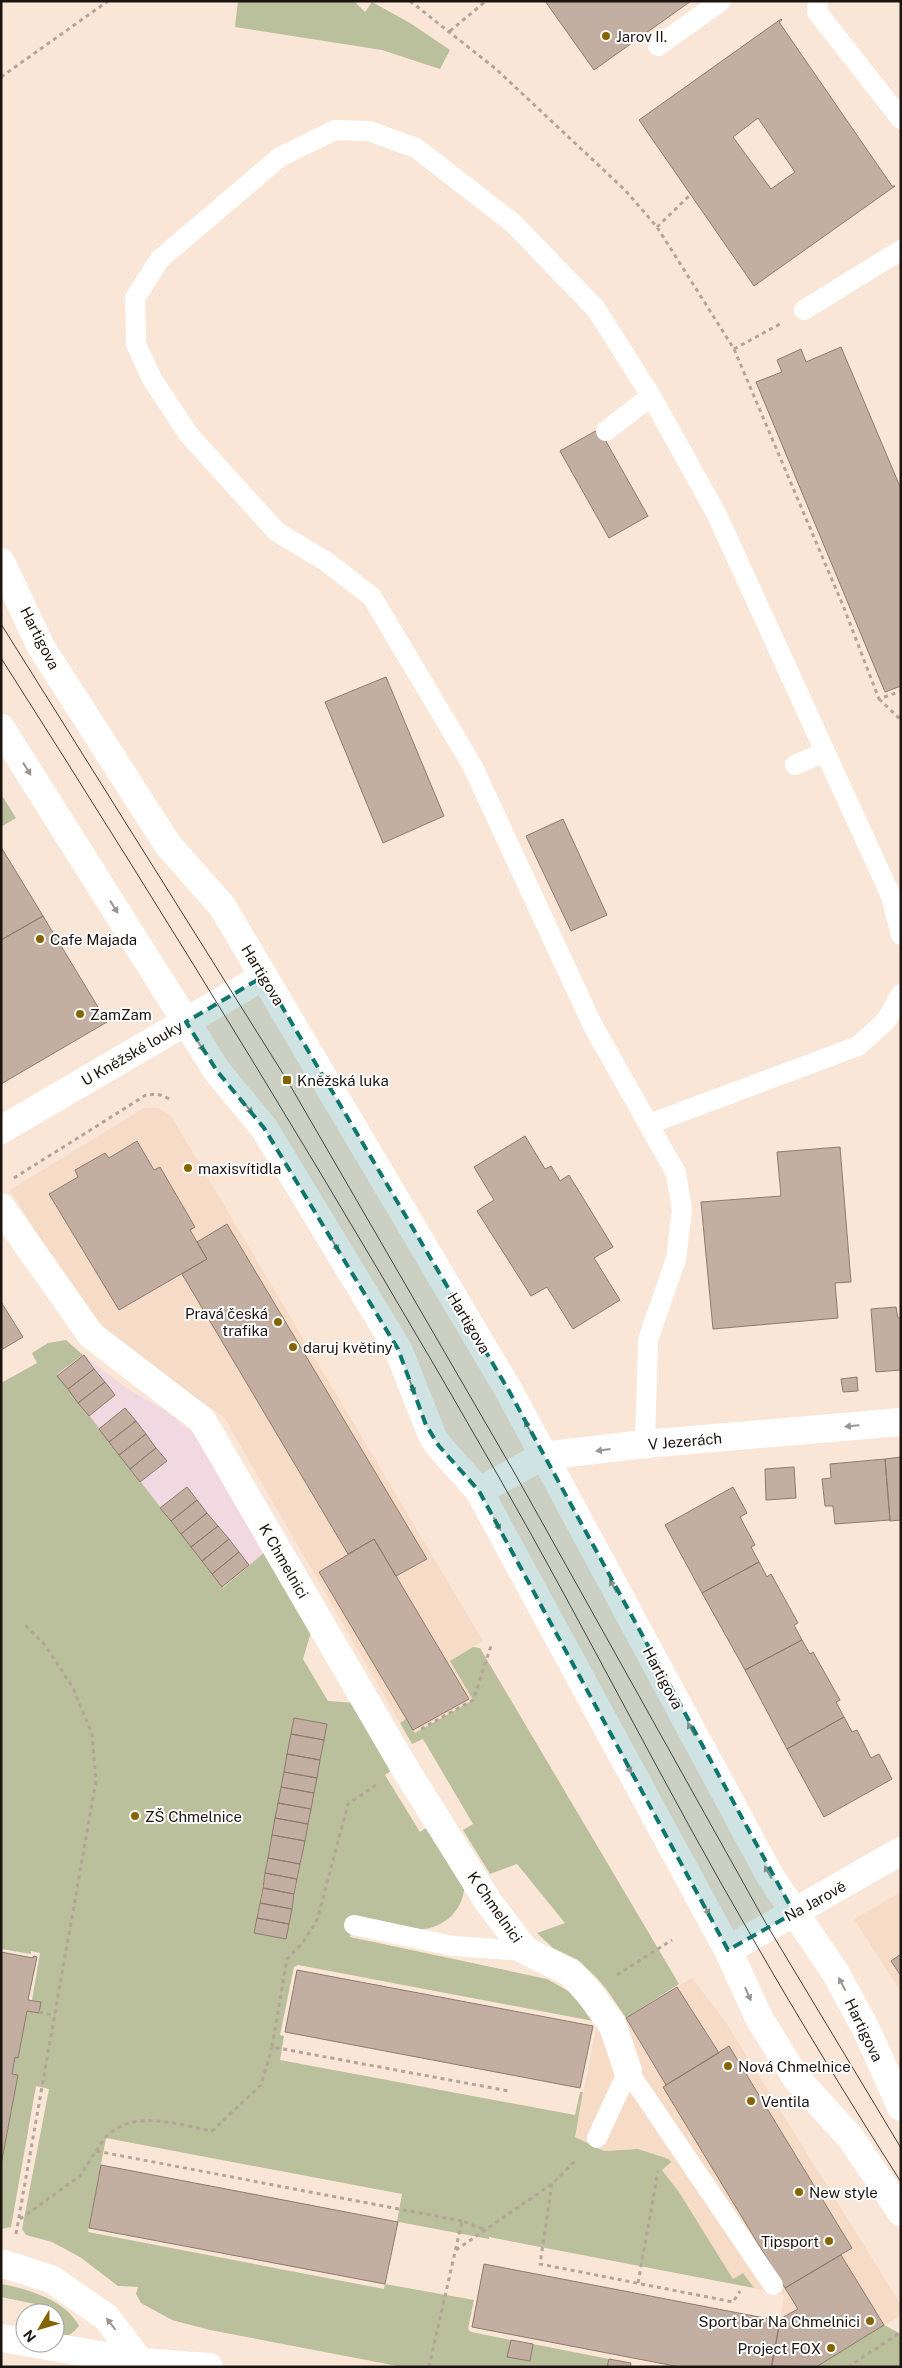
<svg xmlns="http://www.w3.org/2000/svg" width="902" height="2368" viewBox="0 0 902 2368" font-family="'Public Sans',sans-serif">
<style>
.built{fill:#f6dbc7}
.industrial{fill:#f2d8e1}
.green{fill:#babf9c;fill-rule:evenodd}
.building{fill:#c3afa1;stroke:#8d7b6d;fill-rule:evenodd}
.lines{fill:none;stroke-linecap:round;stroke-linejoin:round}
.path{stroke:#b4a599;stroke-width:3;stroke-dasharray:4 4;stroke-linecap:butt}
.service{stroke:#fff;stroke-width:20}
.minor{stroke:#fff;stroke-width:28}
.tertiary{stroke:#fff;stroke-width:28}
.secondary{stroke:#fff;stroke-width:28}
.tram{stroke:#473e37;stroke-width:1}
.oneway{fill:#989593}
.marked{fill:#0f766e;fill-opacity:0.2;stroke:#0f766e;stroke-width:4;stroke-dasharray:10 6;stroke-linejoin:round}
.poi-dot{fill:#856400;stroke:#fff;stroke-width:2}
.labels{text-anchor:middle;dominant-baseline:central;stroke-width:4;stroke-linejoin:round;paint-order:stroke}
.poi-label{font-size:15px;fill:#1b140f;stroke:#fff;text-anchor:start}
.street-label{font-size:15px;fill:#1b140f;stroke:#fff}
</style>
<rect width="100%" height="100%" fill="#fae6d7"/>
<path class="built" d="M144 1108H158L171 1116 483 1641 450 1661 473 1700 414 1733 406 1719 400 1723 224 1417 107 1337 94 1325 10 1190Z
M901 1892V1992L854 1919Z
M692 1978 725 2021 901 2305V2315L816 2367 772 2366 784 2295 754 2288 743 2273 734 2280 679 2192 662 2170 669 2159 638 2149 604 2151 575 2137 597 2022 626 2018Z"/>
<path class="industrial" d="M83 1355 125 1387 167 1412 196 1435 266 1551 219 1591 57 1374Z"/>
<path class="green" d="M238 1H354L365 12 372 2 410 23 450 50 440 69 382 50 235 27Z
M1 794 16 818 1 827Z
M66 1340 83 1355 57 1374 223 1588 266 1551 312 1629 303 1659 328 1701 356 1703 395 1768 385 1775 420 1832 429 1826 464 1889C463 1910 444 1927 424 1929 404 1930 374 1920 355 1915L350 1937 547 1979 570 1992 593 2021 298 1965 294 1967 280 2035 284 2036 280 2060 575 2115 580 2092H583L575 2137 604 2151 638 2149 669 2159 671 2162 662 2170 679 2192 733 2279 743 2273 754 2288 489 2237V2239L399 2222H397L402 2194 106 2138 88 2232 384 2289 385 2284 474 2300 468 2329 471 2332 511 2340 508 2357 530 2361 533 2344 609 2359 607 2367H403L210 2330 172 2320 141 2303 136 2294 138 2287 118 2286 80 2257 52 2242 26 2235 22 2229 49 2089 36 2086 11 2227 1 2229V2165L18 2076 12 2074 15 2057H18L27 2011 39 2013 41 2002 32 2000 40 1953 31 1951V1954L1 1949V1383L37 1363 32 1353 48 1343ZM294 1718 327 1724 286 1939 254 1932Z
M473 1647 480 1648 679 1984 626 2018 607 1990 596 1977 578 1960 553 1948 537 1933 565 1923 517 1864 490 1874 463 1830 473 1824 423 1739 412 1744 400 1723 406 1719 415 1733 473 1700 450 1661Z
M1 2284C28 2289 66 2300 79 2326 71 2335 67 2338 55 2336V2313H45L50 2307 1 2297Z
M884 2325 901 2334V2367H816Z"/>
<path class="building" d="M545 1H691L594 70Z
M781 19 782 20 779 22 892 186H895L754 286 639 120ZM758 118 795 172 771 189 733 137Z
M841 347 901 489V686L885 692 756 382 782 372 777 360 801 349 806 362Z
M599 429 648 516 609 538 560 451Z
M386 677 444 816 383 843 325 702Z
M563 819 607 915 571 931 526 836Z
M1 847 43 916 1 940Z
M43 916 107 1022 1 1084V940Z
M525 1136 545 1169 551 1166 560 1181 569 1175 613 1247 594 1258 620 1300 573 1329 547 1287 531 1296 477 1211 494 1200 474 1167Z
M137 1141 154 1170 160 1167 195 1227 190 1230 207 1259 119 1310 49 1194 78 1177 75 1170 105 1153 109 1158Z
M840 1147 851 1282 835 1283 838 1318 713 1329 701 1202 781 1196 777 1152Z
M227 1224 427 1559 396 1576 374 1539 348 1554 182 1274 207 1259 197 1242Z
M1 1302 23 1337 1 1350Z
M896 1307 898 1318H901V1370L876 1372 871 1309Z
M84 1355 94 1369 68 1389 57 1376Z
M94 1369 105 1382 78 1403 68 1389Z
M857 1377 858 1391 843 1392 841 1379Z
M105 1382 115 1395 89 1416 78 1403Z
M125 1408 136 1421 109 1442 99 1429Z
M136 1421 146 1434 119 1455 109 1442Z
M146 1434 156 1448 130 1469 119 1455Z
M156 1448 167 1461 140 1482 130 1469Z
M901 1457V1520L890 1521 885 1459Z
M885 1459 890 1520 835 1524 833 1506H825L822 1479 831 1478 830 1464Z
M794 1467 796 1498 766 1500 765 1469Z
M187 1487 197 1500 171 1521 160 1508Z
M733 1487 747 1513 740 1517 755 1545 751 1547 759 1562 702 1593 665 1525Z
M197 1500 207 1513 181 1534 171 1521Z
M207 1513 218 1526 191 1547 181 1534Z
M218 1526 229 1539 202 1561 191 1547Z
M229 1539 239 1552 212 1574 202 1561Z
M374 1539 469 1699 413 1730 319 1572Z
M239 1552 249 1565 222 1587 212 1574Z
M759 1562 767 1577 771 1574 798 1623 794 1625 802 1640 745 1670 702 1593Z
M802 1640 810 1654 813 1652 840 1700 836 1702 844 1717 787 1749 745 1670Z
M844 1717 852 1732 857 1730 871 1758 879 1754 892 1779 824 1817 787 1749Z
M294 1718 327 1724 324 1740 291 1734Z
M291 1734 324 1740 320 1760 287 1754Z
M287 1754 320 1760 317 1778 284 1772Z
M284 1772 317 1778 314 1793 281 1787Z
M281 1787 314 1793 311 1809 278 1803Z
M278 1803 311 1809 308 1824 275 1818Z
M275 1818 308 1824 305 1841 272 1835Z
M272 1835 305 1841 300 1864 268 1858Z
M268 1858 300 1864 297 1879 265 1873Z
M265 1873 297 1879 294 1894 263 1888Z
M263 1888 294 1894 292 1909 260 1903Z
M260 1903 292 1909 289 1924 257 1918Z
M257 1918 289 1924 286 1939 254 1933Z
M1 1952 33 1958 34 1956 37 1957 28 2000 41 2002 39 2013 27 2011 18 2058 15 2057 12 2074 18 2075 1 2165Z
M901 1954V1976L891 1961Z
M297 1970 593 2026 580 2088 285 2032Z
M677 1987 719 2053 666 2085 626 2018Z
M729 2046 852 2248 785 2288 663 2087Z
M101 2165 398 2222 385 2284 89 2228Z
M841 2255 884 2325 816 2367 772 2366 780 2321 778 2320 798 2309 785 2288Z
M484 2264 780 2321 771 2367H680L472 2327Z
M511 2340 533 2344 530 2361 507 2357Z
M609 2359 631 2363 630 2367H607Z"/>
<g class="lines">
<path class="path" d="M410 1 496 69 625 190 657 227 734 349 844 608 879 699 901 691
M450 31 486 1
M1 77 108 1
M657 227 689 196
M734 349 780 324
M879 699 901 720
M14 1178 146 1095 158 1094 170 1099
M421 1729 473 1700 492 1643
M376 1785 348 1804 317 1920 304 1941 287 1959 272 2047 509 2091
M617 1975 672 1940
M39 2012 55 2016
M96 2151C100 2146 103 2139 108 2135 136 2109 179 2125 212 2131L261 2085 272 2047
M552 2184 540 2264 733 2302 740 2291
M20 2219 80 2176 96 2151 462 2221
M16 2234 96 1781 92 1734 73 1688 45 1645 24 1624
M456 2250 552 2184 577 2159
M638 2283 658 2171
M429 2367 462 2221 486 2230
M848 2367 901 2332"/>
<path class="service" d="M818 1 817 12 901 119
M658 46 721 1
M804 310 901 250
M606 431 651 396
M795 765 825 752
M649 1124 858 1046 886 1021 901 994
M645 1444 648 1340 676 1259 682 1210 676 1173 593 1026 472 765 372 597 327 562 277 532 189 435 152 379 136 344 135 298 160 259 280 157 335 130 369 131 416 148 513 223 596 309 651 396 716 513 891 896 901 935
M354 1925 452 1946 526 1951
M628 2071 773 2285
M597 2138 628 2071"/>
<path class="minor" d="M1 1130 264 976
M1 1207 91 1335 202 1420 404 1767 489 1903 526 1951 571 1973 590 1994 613 2026 628 2071
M479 1491 543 1456 645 1444 901 1422
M1 2263 51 2279 106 2317 144 2367
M1 2338 25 2342
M30 2343 140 2362 209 2367"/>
<path class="tertiary" d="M728 1950 901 1851"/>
<path class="secondary" d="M1 562 41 647 168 845 222 906 509 1391 770 1876 835 1972 866 2029 901 2107
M1 728 217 1071 264 1128 398 1349 432 1435 439 1446 479 1491 728 1950 759 2018 796 2078 850 2137 901 2212"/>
<path class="tram" d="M1 624 287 1080 514 1472 768 1927 901 2148
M1 658C173 928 341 1201 500 1479 587 1631 665 1788 753 1939 800 2021 850 2102 901 2182"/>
</g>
<defs><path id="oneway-solid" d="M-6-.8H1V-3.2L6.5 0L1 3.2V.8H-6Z" transform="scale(1.25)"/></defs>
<g class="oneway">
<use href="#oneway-solid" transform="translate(27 769) rotate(58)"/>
<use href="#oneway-solid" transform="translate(114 907) rotate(58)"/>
<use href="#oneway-solid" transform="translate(200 1045) rotate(57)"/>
<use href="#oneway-solid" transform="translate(248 1108) rotate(51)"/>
<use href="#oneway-solid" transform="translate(335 1245) rotate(59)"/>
<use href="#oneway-solid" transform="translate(412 1387) rotate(70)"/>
<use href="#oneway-solid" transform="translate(852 1426) rotate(175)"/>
<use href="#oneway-solid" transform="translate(528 1427) rotate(-118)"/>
<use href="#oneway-solid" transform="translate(603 1450) rotate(172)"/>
<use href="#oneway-solid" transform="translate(497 1524) rotate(62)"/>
<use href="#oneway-solid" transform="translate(613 1586) rotate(-118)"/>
<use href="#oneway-solid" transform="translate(691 1729) rotate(-118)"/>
<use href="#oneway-solid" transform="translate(628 1767) rotate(61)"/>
<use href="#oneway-solid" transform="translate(768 1872) rotate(-119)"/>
<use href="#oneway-solid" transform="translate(706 1909) rotate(61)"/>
<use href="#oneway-solid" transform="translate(842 1984) rotate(-118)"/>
<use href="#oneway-solid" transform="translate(748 1994) rotate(66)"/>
<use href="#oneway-solid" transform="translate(111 2324) rotate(-128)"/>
</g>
<path class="marked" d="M264 976 509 1391 794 1913 728 1950 479 1491 439 1446 426 1425 398 1349 264 1128 217 1071 186 1022Z"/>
<g class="poi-dot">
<circle cx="606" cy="36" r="5"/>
<circle cx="40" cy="939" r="5"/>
<circle cx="80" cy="1014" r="5"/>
<rect x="282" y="1075" width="10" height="10" rx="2.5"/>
<circle cx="188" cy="1168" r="5"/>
<circle cx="278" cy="1322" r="5"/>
<circle cx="293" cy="1347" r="5"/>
<circle cx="135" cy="1816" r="5"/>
<circle cx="728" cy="2066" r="5"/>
<circle cx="751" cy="2101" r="5"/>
<circle cx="799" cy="2192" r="5"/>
<circle cx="829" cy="2241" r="5"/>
<circle cx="870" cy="2321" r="5"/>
<circle cx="831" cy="2348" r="5"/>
</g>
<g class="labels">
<g class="poi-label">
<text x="616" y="36">Jarov II.</text>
<text x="50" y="939">Cafe Majada</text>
<text x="90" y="1014">ZamZam</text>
<text x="297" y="1080">Kněžská luka</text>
<text x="198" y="1168">maxisvítidla</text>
<text x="268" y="1313" text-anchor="end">Pravá česká<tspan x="268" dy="17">trafika</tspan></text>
<text x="303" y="1347">daruj květiny</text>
<text x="145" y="1816">ZŠ Chmelnice</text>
<text x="738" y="2066">Nová Chmelnice</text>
<text x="761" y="2101">Ventila</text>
<text x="809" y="2192">New style</text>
<text x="819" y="2241" text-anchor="end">Tipsport</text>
<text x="860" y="2321" text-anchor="end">Sport bar Na Chmelnici</text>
<text x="821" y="2348" text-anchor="end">Project FOX</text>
</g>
<g class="street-label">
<text transform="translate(40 638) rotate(63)">Hartigova</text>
<text transform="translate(263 975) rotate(59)">Hartigova</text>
<text transform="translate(132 1053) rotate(-30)">U Kněžské louky</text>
<text transform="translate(469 1323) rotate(59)">Hartigova</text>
<text transform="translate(685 1441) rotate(-5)">V Jezerách</text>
<text transform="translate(284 1561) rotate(60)">K Chmelnici</text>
<text transform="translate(663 1678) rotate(62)">Hartigova</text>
<text transform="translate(815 1901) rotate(-29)">Na Jarově</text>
<text transform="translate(495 1907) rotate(55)">K Chmelnici</text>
<text transform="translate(864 2030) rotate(64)">Hartigova</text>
</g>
</g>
<rect width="902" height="2368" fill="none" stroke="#1b140f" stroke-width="5"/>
<g transform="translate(40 2328) rotate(232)"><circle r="24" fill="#ffffff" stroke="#a4a19f"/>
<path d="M0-4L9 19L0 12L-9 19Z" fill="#856400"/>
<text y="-8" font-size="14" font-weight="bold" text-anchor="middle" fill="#1b140f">N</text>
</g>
</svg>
